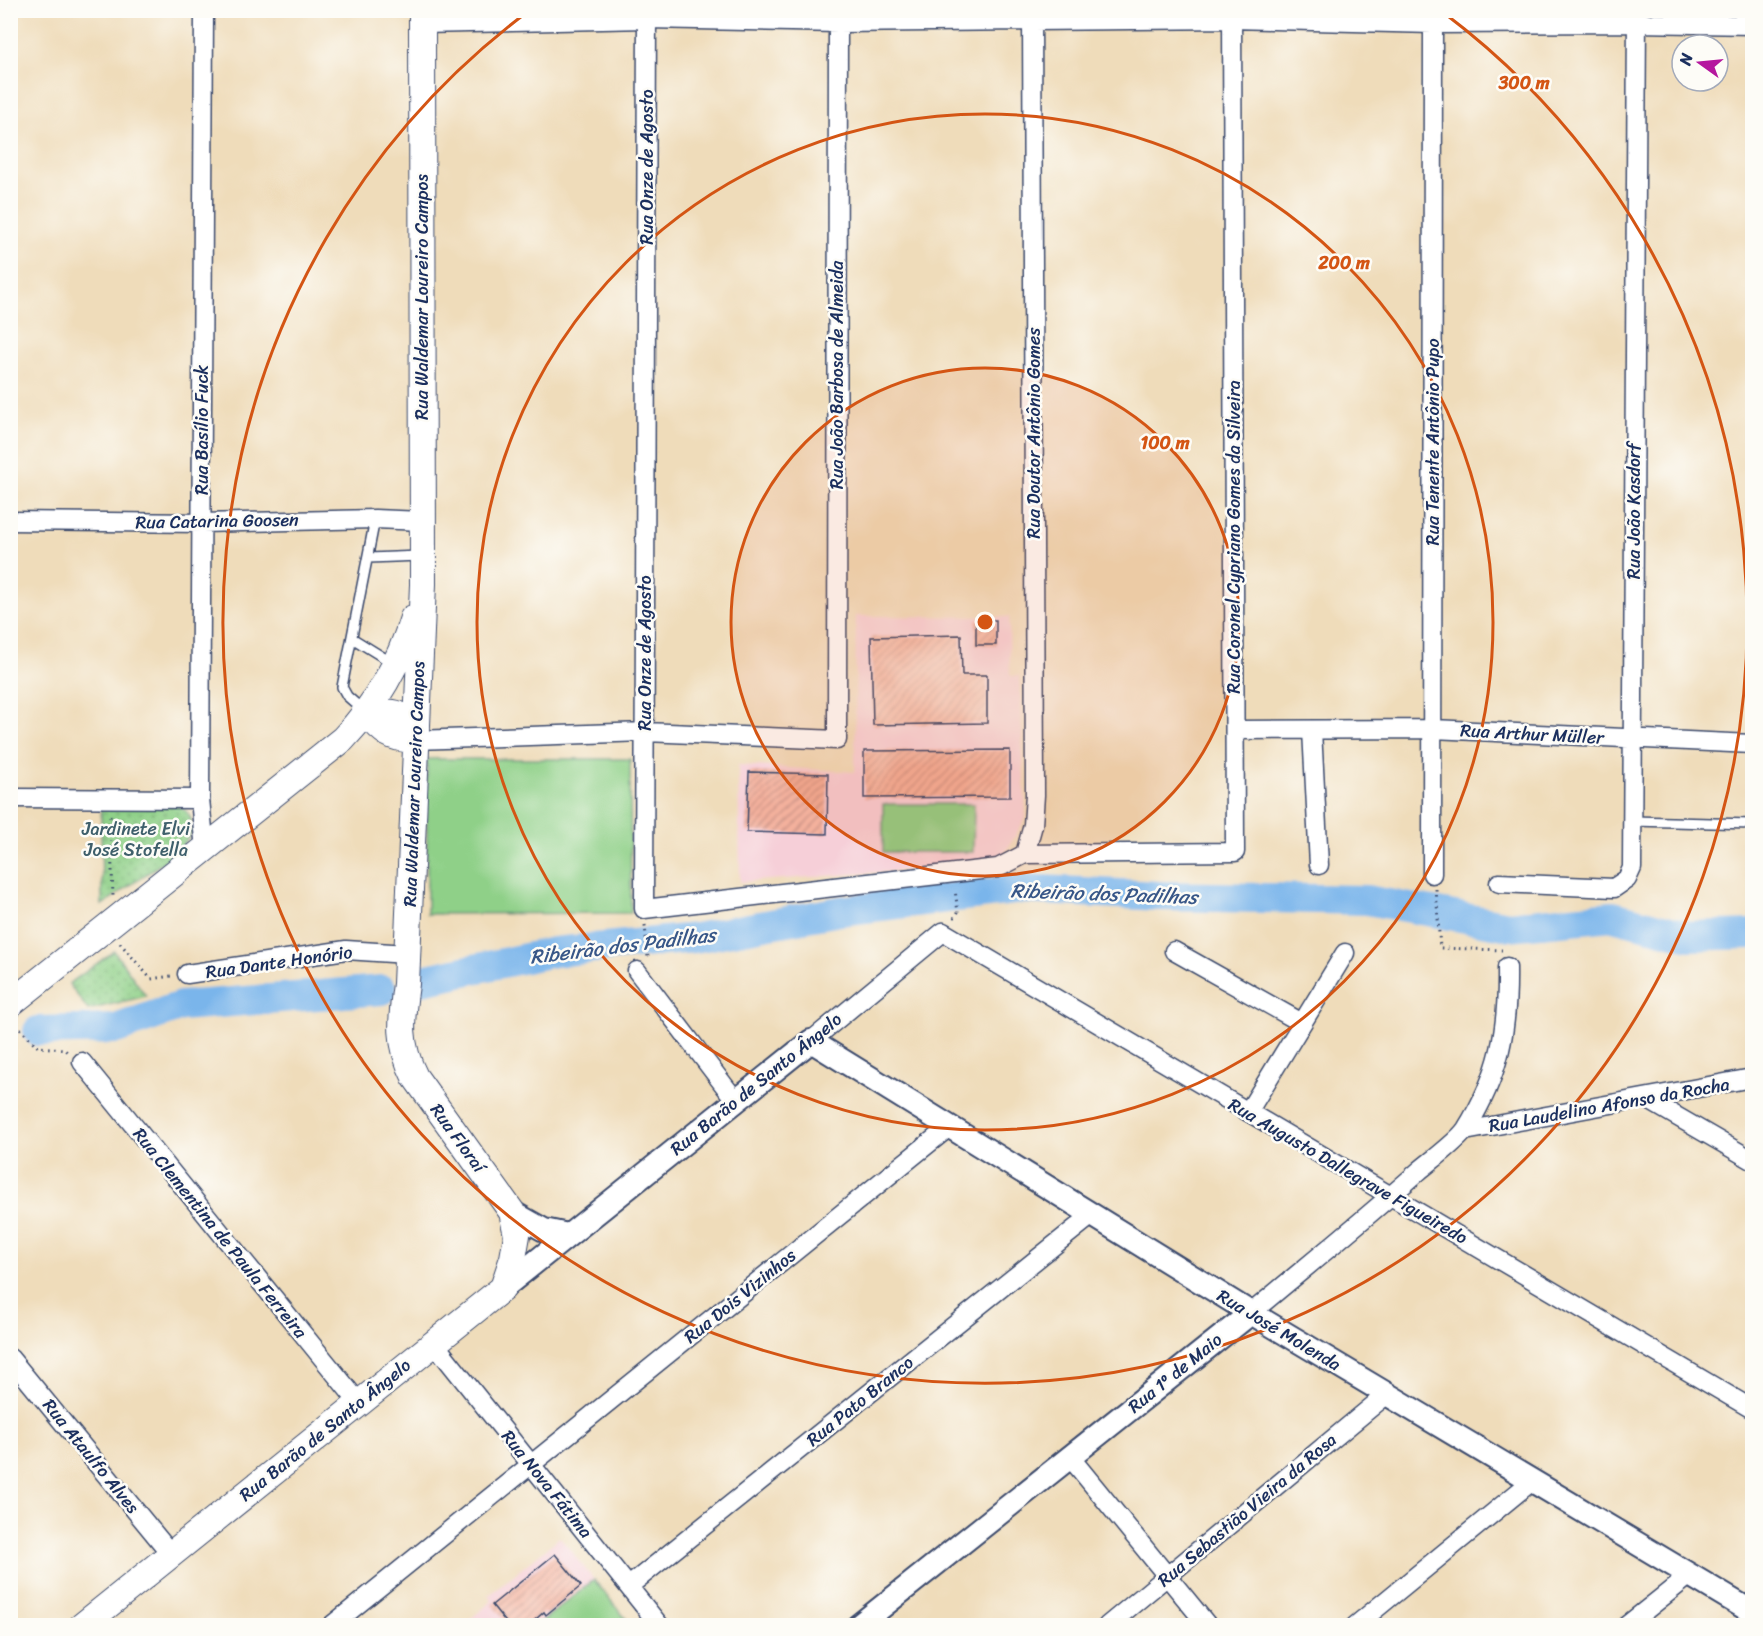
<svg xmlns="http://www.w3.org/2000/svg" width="1763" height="1636" viewBox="0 0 1763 1636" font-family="Sriracha,sans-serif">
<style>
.built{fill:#f6cfd8}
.grass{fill:url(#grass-dots);stroke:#558073;stroke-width:1.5}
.garden{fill:#8fd088;stroke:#558073;stroke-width:1.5}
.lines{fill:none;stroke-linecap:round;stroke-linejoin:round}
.river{stroke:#7ab5eb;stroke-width:30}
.building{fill:url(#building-hatch)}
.service-casing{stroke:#3b496c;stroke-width:12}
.minor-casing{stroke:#3b496c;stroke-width:21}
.tertiary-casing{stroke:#3b496c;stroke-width:26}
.secondary-casing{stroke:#3b496c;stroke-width:28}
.path{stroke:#3b496c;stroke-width:3;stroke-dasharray:1.5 4.5;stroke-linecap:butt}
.service{stroke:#fff;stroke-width:9}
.minor{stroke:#fff;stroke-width:18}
.tertiary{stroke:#fff;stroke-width:22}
.secondary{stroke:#fff;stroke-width:26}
.ring{fill:none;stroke:#d45514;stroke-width:3}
.labels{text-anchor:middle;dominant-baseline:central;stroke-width:5;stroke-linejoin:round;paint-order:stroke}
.street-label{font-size:18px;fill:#1b2f5e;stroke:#fdfcf7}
.park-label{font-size:18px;fill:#3e5f6b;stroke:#fdfcf7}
.water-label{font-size:20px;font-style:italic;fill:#385788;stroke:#fdfcf7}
.centre{fill:#d45514;stroke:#fdfcf7;stroke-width:3}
.ring-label{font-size:18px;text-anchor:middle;font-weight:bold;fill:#d45514;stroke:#fdfcf7;stroke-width:5;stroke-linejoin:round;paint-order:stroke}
</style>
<defs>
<pattern id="grass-dots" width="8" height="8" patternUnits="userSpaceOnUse" patternTransform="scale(1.5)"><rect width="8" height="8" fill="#8fd088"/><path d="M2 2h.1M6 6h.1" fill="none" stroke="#74a972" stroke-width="1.8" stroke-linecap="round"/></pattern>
<pattern id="building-hatch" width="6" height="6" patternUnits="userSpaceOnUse" patternTransform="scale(1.5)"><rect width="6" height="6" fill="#f4b19d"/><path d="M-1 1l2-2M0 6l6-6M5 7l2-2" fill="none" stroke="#c59083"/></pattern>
</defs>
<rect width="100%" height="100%" fill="#fdfcf7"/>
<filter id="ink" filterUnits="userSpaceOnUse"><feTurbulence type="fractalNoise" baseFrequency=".0167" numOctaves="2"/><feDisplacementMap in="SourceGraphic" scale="12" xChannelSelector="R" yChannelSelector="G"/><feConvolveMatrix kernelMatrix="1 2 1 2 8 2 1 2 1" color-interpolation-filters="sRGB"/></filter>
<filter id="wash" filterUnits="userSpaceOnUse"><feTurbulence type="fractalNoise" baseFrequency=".008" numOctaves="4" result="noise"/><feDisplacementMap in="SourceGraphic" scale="24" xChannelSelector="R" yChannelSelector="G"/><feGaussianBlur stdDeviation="1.35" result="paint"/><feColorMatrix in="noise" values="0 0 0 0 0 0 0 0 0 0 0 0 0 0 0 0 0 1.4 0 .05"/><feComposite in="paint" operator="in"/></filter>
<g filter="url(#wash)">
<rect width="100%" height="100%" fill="#efdcba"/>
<path class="built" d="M856 616 1009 617 1010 676H1019L1026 818 998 864 740 882 738 765 855 772Z
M560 1537 594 1580 537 1625 462 1626 492 1601 488 1596Z"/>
<path class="grass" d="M174 803 186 811 191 819V833L180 850 102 905 101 806Z
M114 951 146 996 88 1010 69 984Z"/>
<path class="garden" d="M427 759H630L631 913 427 914Z
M883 804H974L973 852H883Z
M594 1580 631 1625H537Z"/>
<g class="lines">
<path class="river" d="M422 980 554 952 695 938 840 911 1022 889 1160 896 1367 900 1509 926 1613 916 1689 936 1752 934
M38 1031 116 1029 181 1006 382 990"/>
</g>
<g id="blocks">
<path class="building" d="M976 620H996V645H976Z
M961 635 962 675H987V723L873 725 871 637Z
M1010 750V797L864 798V751Z
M749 772 828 774 827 834 747 832Z
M555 1554 581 1586 546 1615 544 1612 528 1626H509L492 1605Z"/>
</g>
</g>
<g filter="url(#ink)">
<use href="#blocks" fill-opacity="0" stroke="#3b496c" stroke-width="1.5"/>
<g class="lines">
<g class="service-casing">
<path id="service" d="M369 558 420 556
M352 638 394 664
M364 711 347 696 342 687 375 519
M1632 821 1752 824"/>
</g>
<g class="minor-casing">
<path id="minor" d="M204 10 200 799 205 850
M647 10 644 909 998 868 1025 854 1235 852 1232 10
M422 24 647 19 838 23 1232 19 1433 24 1637 23 1752 25
M10 521 202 523 375 519 422 521
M1235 730 1433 729 1752 744
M1312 730 1319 865
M416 740 645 732 837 740 838 10
M10 798 200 799
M1025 854 1033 825 1035 795 1032 11
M1432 874 1433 10
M1499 883 1614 888 1627 879 1632 868 1637 12
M1174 951 1302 1023
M637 971 736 1101
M187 974 346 950 407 954
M811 1041 943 932 1752 1409
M82 1062 359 1403
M1645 1098 1752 1160
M1248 1112 1345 953
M1465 1131 1752 1078
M1251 1313C1307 1266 1364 1220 1419 1171 1431 1161 1458 1141 1466 1129 1500 1074 1508 1031 1507 967
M434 1343 660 1626
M10 1358 171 1554
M1070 1457 1208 1626
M629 1586 1092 1215
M331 1626 949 1127
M1107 1626 1386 1395
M1355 1626 1532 1481
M1626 1626 1690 1575"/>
</g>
<g class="tertiary-casing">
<path id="tertiary" d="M512 1212 544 1230 568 1235
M503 1288 811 1041 1251 1313 1752 1612
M858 1626 1251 1313"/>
</g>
<g class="secondary-casing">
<path id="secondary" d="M366 713C397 712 405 709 416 740 390 739 383 732 366 713Z
M10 1004 343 739C377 703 399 665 413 618
M82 1626 503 1288 513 1258 517 1235 512 1212 415 1077C398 1044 401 1020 406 984L423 584 422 10"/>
</g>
<path class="path" d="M110 816 113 896
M1436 889 1440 948 1502 950
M954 918 958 912 955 890
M645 925 648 958
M120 943 151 979 171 976
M16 1024 38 1047 64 1049 67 1052"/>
<use href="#service" class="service"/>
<use href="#minor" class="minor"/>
<use href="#tertiary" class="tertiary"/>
<use href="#secondary" class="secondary"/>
</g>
</g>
<circle cx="985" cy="622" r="254" fill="#d45514" fill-opacity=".12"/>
<g class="ring">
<circle cx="985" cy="622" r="254"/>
<circle cx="985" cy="622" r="508"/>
<path d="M1444 13A762 762 0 1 1 526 13"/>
</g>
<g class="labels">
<g class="street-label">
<text transform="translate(647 167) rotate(-90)">Rua Onze de Agosto</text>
<text transform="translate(422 297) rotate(-90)">Rua Waldemar Loureiro Campos</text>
<text transform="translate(837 375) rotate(-90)">Rua João Barbosa de Almeida</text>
<text transform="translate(202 430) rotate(-90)">Rua Basílio Fuck</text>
<text transform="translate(1034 433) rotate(-90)">Rua Doutor Antônio Gomes</text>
<text transform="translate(1433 442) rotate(-90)">Rua Tenente Antônio Pupo</text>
<text transform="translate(1634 511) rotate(-90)">Rua João Kasdorf</text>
<text transform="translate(217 521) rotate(-1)">Rua Catarina Goosen</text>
<text transform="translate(1234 537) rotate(-90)">Rua Coronel Cypriano Gomes da Silveira</text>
<text transform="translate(645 653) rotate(-90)">Rua Onze de Agosto</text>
<text transform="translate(1532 734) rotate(3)">Rua Arthur Müller</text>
<text transform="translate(414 784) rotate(-88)">Rua Waldemar Loureiro Campos</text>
<text transform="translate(279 962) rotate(-8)">Rua Dante Honório</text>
<text transform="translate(756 1084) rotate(-39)">Rua Barão de Santo Ângelo</text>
<text transform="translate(1609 1105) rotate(-10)">Rua Laudelino Afonso da Rocha</text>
<text transform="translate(458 1138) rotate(54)">Rua Floraí</text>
<text transform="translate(1348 1171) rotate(30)">Rua Augusto Dallegrave Figueiredo</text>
<text transform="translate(220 1233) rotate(51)">Rua Clementina de Paula Ferreira</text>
<text transform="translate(740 1296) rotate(-39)">Rua Dois Vizinhos</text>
<text transform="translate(1279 1330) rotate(31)">Rua José Molenda</text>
<text transform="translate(1175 1373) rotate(-39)">Rua 1º de Maio</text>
<text transform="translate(860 1401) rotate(-39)">Rua Pato Branco</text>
<text transform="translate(325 1430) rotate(-39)">Rua Barão de Santo Ângelo</text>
<text transform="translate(91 1456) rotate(51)">Rua Ataulfo Alves</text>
<text transform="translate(547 1484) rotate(51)">Rua Nova Fátima</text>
<text transform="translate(1247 1510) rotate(-40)">Rua Sebastião Vieira da Rosa</text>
</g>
<g class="park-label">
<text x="136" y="829">Jardinete Elvi<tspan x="136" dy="21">José Stofella</tspan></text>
</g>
<g class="water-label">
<text transform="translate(1104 894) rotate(2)">Ribeirão dos Padilhas</text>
<text transform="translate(623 946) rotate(-7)">Ribeirão dos Padilhas</text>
</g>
</g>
<circle cx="985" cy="622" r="9" class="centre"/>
<g class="ring-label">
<text x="1524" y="89">300 m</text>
<text x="1344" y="269">200 m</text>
<text x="1165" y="449">100 m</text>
</g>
<rect width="1763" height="1636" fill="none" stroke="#fdfcf7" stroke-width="36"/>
<g transform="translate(1700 63) rotate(285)"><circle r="28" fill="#fdfcf7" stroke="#a3aaba" stroke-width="1.5"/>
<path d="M0-4.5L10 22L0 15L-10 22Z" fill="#b5179e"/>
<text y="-9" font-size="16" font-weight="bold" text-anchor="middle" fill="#1b2f5e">N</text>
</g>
</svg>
